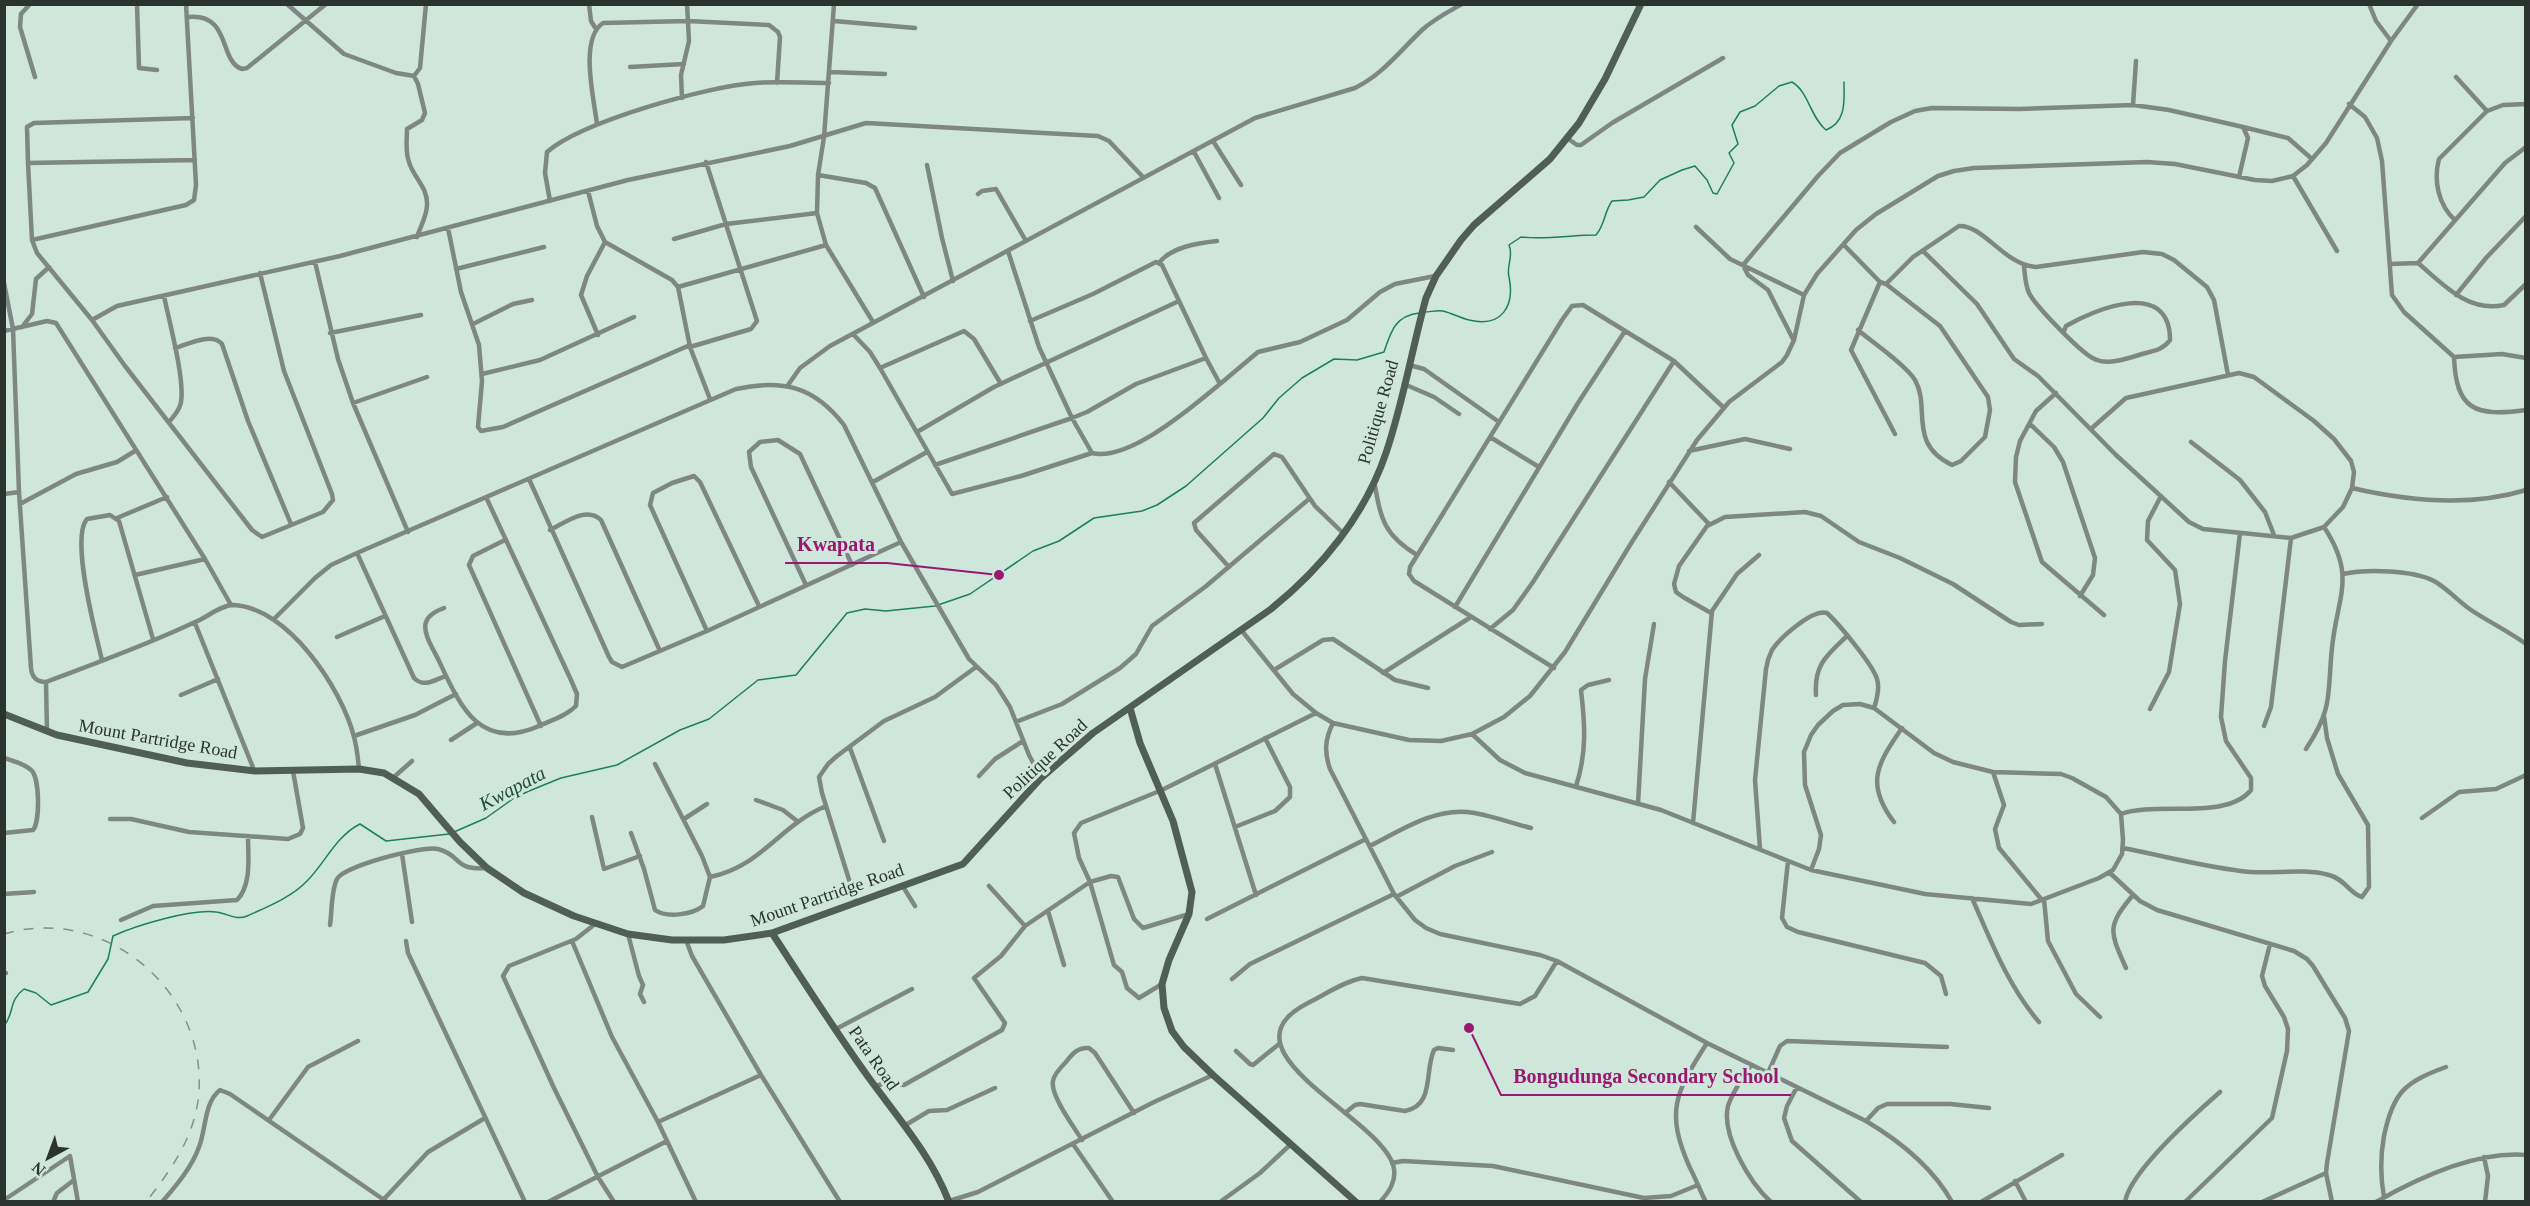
<svg xmlns="http://www.w3.org/2000/svg" width="2530" height="1206" viewBox="0 0 2530 1206" font-family="'Times New Roman',serif">
<style>
.lines{fill:none;stroke-linecap:round;stroke-linejoin:round}
.stream{stroke:#1d7f5f;stroke-width:1.5}
.street{stroke:#7e8783;stroke-width:4.5}
.secondary{stroke:#515d57;stroke-width:7}
.rail{stroke:#81928a;stroke-width:1.5;stroke-dasharray:10 10;stroke-linecap:butt}
.labels{text-anchor:middle;dominant-baseline:central;stroke-width:6;stroke-linejoin:round;paint-order:stroke}
.street-label{font-size:18px;fill:#2a332f;stroke:#cfe6db}
.water-label{font-size:20px;font-style:italic;fill:#1d4e3b;stroke:#cfe6db}
.leader{fill:none;stroke:#981970;stroke-width:2}
.callout-dot{fill:#981970;stroke:#cfe6db;stroke-width:2}
.callout-label{font-size:20px;text-anchor:middle;font-weight:bold;fill:#981970;stroke:#cfe6db;stroke-width:6;stroke-linejoin:round;paint-order:stroke}
</style>
<rect width="100%" height="100%" fill="#cfe6db"/>
<g class="lines">
<path class="stream" d="M1424 312C1430 312 1437 310 1443 311 1452 313 1460 318 1469 320 1502 328 1515 306 1509 277 1506 266 1514 256 1509 245L1521 237C1546 240 1571 235 1596 235 1605 225 1604 212 1612 201L1628 200 1644 197 1660 180 1682 170 1695 166 1707 180 1713 193 1717 194 1734 163 1729 153 1738 144 1732 125 1740 112 1755 106 1779 86 1792 82C1809 92 1810 117 1826 130 1847 122 1844 100 1844 82
M454 832 486 818 514 798 529 791 561 778 617 765 680 730 709 719 758 680 796 675 847 613 865 609 886 611 935 606 970 594 1033 551 1059 541 1094 518 1142 511 1157 505 1186 486 1263 418 1279 398 1302 378 1334 359 1357 360 1384 352C1391 331 1395 316 1419 313
M4 1026C15 1012 8 1001 24 989L36 993 51 1005 88 992 108 959 113 936C137 925 191 909 216 912 227 913 236 921 247 916 267 907 292 897 307 881 325 863 336 836 360 824L386 841 449 834"/>
<path class="street" d="M30 4 21 14 20 27 35 77
M137 4 139 68 157 70
M287 4 344 54 396 73 414 76 418 84 425 113 422 120 407 129C407 140 405 152 409 162 413 177 428 187 427 205 427 216 420 227 417 237
M589 4 591 21 596 29
M834 4 824 137 818 175 817 213 826 245 873 322
M2369 4 2376 21 2391 41
M187 17C232 12 218 61 242 69L247 68 326 4
M834 21 915 28
M630 67 684 64
M830 72 885 74
M414 76 420 68 426 4
M2456 77 2487 111
M682 98 681 75 689 41 687 4
M2349 104 2365 117 2377 138 2382 161 2392 295 2404 312 2454 357 2502 354 2526 358
M2133 105 2136 61
M597 124C594 99 579 39 603 23L688 21 769 25 778 32 780 37 777 83
M2243 127 2288 138 2312 159
M1567 138 1577 145H1581L1612 123 1723 58
M1213 141 1241 185
M1194 152 1219 198
M195 160 28 163 32 240 37 253 92 320 125 366 252 530 262 537 323 512 333 500 332 494 284 371 260 273
M28 163 27 127 34 123 193 118
M927 165 942 238 953 281
M818 175 866 183 875 188 924 297
M2293 176 2337 251
M588 191 597 226 605 242 672 280 678 287 690 347 710 399
M978 194 982 191 996 189 1026 241
M550 201 545 173 547 152C581 122 708 86 755 83 779 81 804 83 829 83
M2455 220C2439 206 2433 181 2439 159L2487 111 2503 105 2526 104
M1696 227 1730 259 1804 295
M448 228 461 292 479 345 482 381 478 427 481 431 503 427 690 345
M674 239 726 224 817 213
M32 240 186 205 194 200 196 185 186 4
M1844 245 1880 282 1886 284 1913 257 1959 226C1984 225 2003 264 2036 267L2143 252 2162 254 2174 260 2207 287 2214 300 2228 375
M1923 251 1977 304 2014 359 2038 376 2116 455 2189 522 2203 529 2291 538 2324 527 2343 507 2352 488 2354 472 2351 461 2334 439 2314 421 2254 377 2239 373 2126 398 2092 428
M315 262 338 359 353 403 408 532
M1159 263C1171 247 1198 243 1217 241
M2418 263C2443 284 2468 313 2504 305L2526 284
M2390 264 2418 263 2505 163 2526 147
M2024 266C2025 275 2025 284 2029 293 2035 305 2084 357 2097 360 2110 365 2129 358 2142 354 2153 351 2163 350 2170 340 2170 279 2097 308 2066 326L2064 331
M456 269 544 247
M1880 282 1851 350 1895 434
M4 283 13 329 19 492 31 668C32 678 37 682 46 682 96 663 147 645 195 622 206 618 221 605 233 605 288 607 342 689 354 737 357 748 358 758 359 769
M678 287 826 245
M2456 295 2486 258 2526 216
M164 296C169 321 185 379 181 402 180 410 174 416 169 422
M92 320 117 306 340 256 628 180 790 146 866 123 1098 136 1109 141 1143 177
M1030 321 1093 294 1156 262 1162 265 1206 358 1220 384C1193 406 1129 462 1092 453
M473 324 513 304 532 300
M22 327 32 314 36 279 49 267
M1858 330C1872 342 1906 365 1915 380 1931 408 1907 443 1952 465L1961 461 1985 437 1990 410 1988 397 1940 326 1886 284
M4 331 47 321 56 323 205 559 231 605
M330 333 421 315
M853 334 870 352 880 368 952 494 1021 476 1092 453 1072 418 1039 347 1008 251
M598 335 581 295 587 276 605 242
M1793 339 1768 290 1748 275 1743 265 1818 176 1840 153 1891 122 1915 111 1932 108 2020 109 2133 105 2169 110 2243 127 2248 138 2239 177
M690 347 751 329 757 321 706 162
M175 348C188 344 212 332 222 344L248 421 291 524
M2454 357C2456 410 2475 417 2526 410
M1409 365 1424 369 1499 422
M880 368 964 331 974 339 1001 384
M482 374 540 360 634 317
M1220 384 1258 352 1300 342 1347 320 1380 292 1395 284 1435 276
M1404 384 1434 397 1459 414
M788 385 800 368 830 346 1255 118 1355 88C1383 74 1400 51 1422 30 1434 19 1448 12 1462 4
M2056 393 2036 411 2020 441 2016 457 2015 482 2042 562 2104 615
M353 403 427 377
M2030 424 2054 447 2063 462 2095 558 2093 575 2080 596
M917 432 994 387 1179 301
M1490 437 1539 467
M2191 442 2240 480 2265 512 2274 535
M1689 451 1745 439 1790 449
M935 465 1072 418 1087 412 1136 384 1206 358
M529 479 609 657 612 662 622 667 707 631 901 542
M1374 481C1381 519 1383 534 1417 555
M873 482 927 452
M1669 482 1709 524
M2352 488C2408 501 2471 507 2526 490
M4 494 19 492
M20 504 76 474 117 462 135 451
M117 518 167 497
M550 530C566 522 587 506 601 520L660 651
M505 540 473 556 469 565 541 726
M357 553 414 678C424 688 434 680 446 676
M1229 567 1196 530 1194 523 1274 454 1282 457 1315 506 1344 534
M2343 574C2366 569 2413 570 2434 581 2448 589 2458 601 2471 610 2489 622 2508 631 2526 644
M135 575 205 559
M806 585 751 467 749 452 760 442 778 440 800 454 852 565
M1455 607 1578 403 1625 331
M444 608C437 611 429 614 426 622 422 633 434 650 439 661 460 706 480 752 539 726 552 720 566 716 576 706L577 694 571 680 486 497
M1711 613 1683 597 1676 592 1674 584 1679 566 1707 526 1725 517 1805 512 1821 516 1859 542 1900 558 1953 584 2011 622 2019 625 2042 624
M274 619 315 578 331 565 357 553 736 389C782 379 814 386 844 425L901 542 969 659 996 685 1010 707 1029 755 1041 778
M195 623 254 770
M1490 629 1513 610 1533 582 1674 361
M707 631 650 505 653 493 672 483 694 476 700 482 759 606
M1242 631 1293 694 1316 713 1333 723 1409 740 1441 741 1472 734 1504 717 1530 696 1565 652 1630 545 1697 440 1729 402 1782 362 1787 355 1794 340 1804 295 1817 274 1856 230 1876 214 1938 176 1954 171 1974 168 2147 162 2175 164 2255 180 2272 181 2293 176 2307 165 2326 143 2391 41 2418 4
M337 637 385 616
M102 660C96 635 70 538 87 519L110 515 119 521 153 639
M1554 668 1414 581 1409 574 1410 567 1562 320 1572 306 1583 305 1674 361 1723 407
M1274 670 1323 640 1333 639 1395 680 1428 688
M1383 673 1471 617
M46 682 47 732
M181 695 218 679
M1816 695C1814 665 1826 656 1846 637
M2150 709 2169 672 2180 604 2175 570 2147 540 2148 521 2161 496
M1016 722 1062 704 1120 668 1136 654 1152 626 1205 587 1309 499
M1333 723C1325 739 1324 752 1330 769L1394 894 1415 920 1426 928 1440 934 1540 955 1557 961 1707 1043 1866 1121C1898 1140 1933 1168 1952 1202
M2264 726 2271 707 2291 538
M1472 734 1500 760 1525 773 1661 810 1811 870 1925 894 2031 904 2099 878 2113 870 2122 854 2123 840 2121 814 2106 797 2072 778 2061 774 1993 772 1953 762 1934 753 1874 708 1860 704 1843 705 1833 711 1818 725 1811 735 1804 752 1805 785 1821 835 1819 849 1811 870
M354 736 415 715 456 694
M451 740 477 723
M850 748 884 841
M2306 749C2334 707 2327 694 2332 648 2337 596 2357 577 2324 527
M4 758C13 761 25 764 31 770 40 777 40 822 33 830L4 833
M655 764 702 856 710 877
M1215 764 1256 895
M1993 772 2004 805 1995 829 1999 848 2042 900
M979 776 995 759 1023 741
M394 777 412 761
M1576 786C1587 753 1585 724 1581 690L1588 685 1609 680
M756 800 783 810 797 821
M1638 804 1645 679 1654 624
M2121 814C2156 801 2226 821 2251 790V778L2226 741 2221 717 2225 661 2240 533
M592 817 604 869 640 856
M2422 818 2459 792 2496 789 2526 775
M110 819H131L189 832 288 839 300 834 303 828 293 771
M684 819 707 804
M1894 822C1865 784 1877 764 1902 728
M1693 823 1712 611 1737 574 1759 555
M1235 827 1275 811 1290 797V787L1265 738
M631 833 644 869 655 910C666 918 692 915 703 906L710 877C761 867 780 825 826 806
M1370 846C1400 831 1432 809 1467 812 1488 814 1510 823 1531 828
M2123 848C2165 856 2208 868 2250 872 2276 874 2303 868 2329 875 2345 879 2350 894 2362 897L2369 887 2368 825 2338 774 2327 738 2324 716
M1760 849 1755 780 1766 669C1767 662 1769 656 1772 650 1780 638 1812 609 1827 613 1839 624 1873 665 1877 679 1880 688 1877 699 1874 708
M402 854 412 922
M1788 861 1782 918 1787 927 1798 932 1925 963 1941 976 1946 994
M2110 873 2140 901 2157 910 2294 951 2307 959 2313 966 2345 1018 2349 1031 2327 1163 2326 1173 2332 1202
M902 885 915 906
M989 886 1025 926
M4 894 34 892
M1396 897 1455 866 1492 852
M1972 898C1991 941 2008 986 2039 1022
M2044 899 2048 941 2076 994 2100 1017
M856 902 822 793 819 777 828 764 837 756 884 721 935 697 976 667
M1048 911 1064 965
M1207 919 1366 839
M121 920 153 906 237 900C252 885 248 856 248 836
M595 924 576 939 509 966 503 976 554 1088 598 1177 614 1202
M330 925C332 912 331 891 337 879 344 866 423 845 438 849 462 855 453 871 487 868
M628 934 639 976 643 985 640 994 644 1002
M686 940 692 956 761 1075 840 1202
M406 941 408 953 525 1202
M572 941 612 1037 658 1122 696 1202
M2126 968C2110 932 2106 927 2133 895
M4 973H6
M1232 979 1250 964 1394 894
M1162 984 1139 998 1127 988 1122 972 1114 965 1090 882 1111 876 1118 877 1134 919 1143 928 1189 914
M836 1029 912 989
M1236 1051 1250 1064 1253 1065 1279 1044
M1751 1065C1743 1078 1732 1092 1728 1106 1721 1135 1750 1183 1771 1202
M1768 1073 1780 1046 1787 1041 1947 1047
M876 1086 885 1083 904 1085 1002 1030 1005 1023 974 978 1001 956 1025 926 1090 882 1079 858 1074 833 1081 823 1162 790 1316 713
M1797 1087 1787 1106 1784 1118 1792 1141 1861 1202
M1345 1113 1355 1105 1360 1104 1405 1111C1435 1105 1424 1072 1434 1050L1438 1048 1453 1050
M269 1120 308 1067 358 1041
M1866 1121 1878 1108 1887 1104H1950L1989 1108
M658 1122 761 1075
M904 1126 929 1111 947 1110 995 1088
M1082 1140C1074 1127 1050 1095 1053 1081 1054 1074 1061 1067 1066 1062 1072 1054 1078 1047 1089 1048L1095 1053 1134 1113
M1073 1144 1113 1202
M2484 1157 2488 1176 2485 1202
M1392 1163 1403 1161 1493 1166 1644 1198 1671 1196 1698 1185
M2015 1181 2026 1202
M2384 1197C2380 1175 2380 1158 2384 1136 2393 1092 2405 1082 2446 1067
M384 1199 428 1152 485 1118
M4 1200 70 1156 78 1202
M949 1201 978 1192 1154 1102 1213 1075
M53 1202 57 1193 74 1180
M162 1202C176 1186 192 1167 199 1147 206 1130 204 1102 220 1090L230 1094 387 1202
M548 1202 667 1141
M1220 1202 1260 1173 1291 1144
M1380 1202C1389 1192 1396 1182 1394 1169 1387 1119 1212 1052 1308 1003 1326 994 1343 982 1362 978L1520 1004 1535 996 1557 961
M1706 1202C1700 1191 1696 1179 1690 1168 1665 1112 1675 1093 1707 1043
M1981 1202 2062 1155
M2125 1202C2130 1171 2196 1113 2220 1092
M2185 1202 2272 1118 2287 1051 2288 1029 2284 1017 2265 986 2262 976 2270 944
M2262 1202 2326 1173
M2376 1202C2418 1178 2477 1151 2526 1155"/>
<path class="secondary" d="M1130 708 1140 743 1173 821 1192 892 1189 914 1169 960 1162 984 1164 1008 1172 1031 1184 1047 1213 1075 1356 1202
M4 714 57 735 187 763 255 771 359 769 384 773 419 794 460 842 487 868 524 893 574 916 628 934 672 940H724L772 933 963 864 1041 778 1093 733 1271 609C1322 568 1365 515 1386 453 1403 403 1412 349 1426 298L1436 276 1461 240 1474 225 1550 159 1579 123 1605 79 1641 4
M772 933C804 982 835 1031 869 1078 898 1118 931 1155 949 1202"/>
<path class="rail" d="M4 934C108 903 212 996 198 1101 192 1141 170 1171 146 1202"/>
</g>
<g class="labels">
<g class="street-label">
<text transform="translate(1378 412) rotate(-74)">Politique Road</text>
<text transform="translate(158 739) rotate(10)">Mount Partridge Road</text>
<text transform="translate(1045 759) rotate(-43)">Politique Road</text>
<text transform="translate(827 895) rotate(-19)">Mount Partridge Road</text>
<text transform="translate(874 1058) rotate(55)">Pata Road</text>
</g>
<g class="water-label">
<text transform="translate(512 788) rotate(-28)">Kwapata</text>
</g>
</g>
<path class="leader" d="M999 575L887 563H785M1469 1028L1501 1095H1791"/>
<g class="callout-dot">
<circle cx="999" cy="575" r="6"/>
<circle cx="1469" cy="1028" r="6"/>
</g>
<g class="callout-label">
<text x="836" y="551">Kwapata</text>
<text x="1646" y="1083">Bongudunga Secondary School</text>
</g>
<rect width="2530" height="1206" fill="none" stroke="#2a332f" stroke-width="12"/>
<g transform="translate(48 1158) rotate(221)" stroke="#cfe6db" stroke-width="4.5" paint-order="stroke">
<path d="M0-4.5L10 22L0 15L-10 22Z" fill="#2a332f"/>
<text y="-9" font-size="16" font-weight="bold" text-anchor="middle" fill="#2a332f">N</text>
</g>
</svg>
